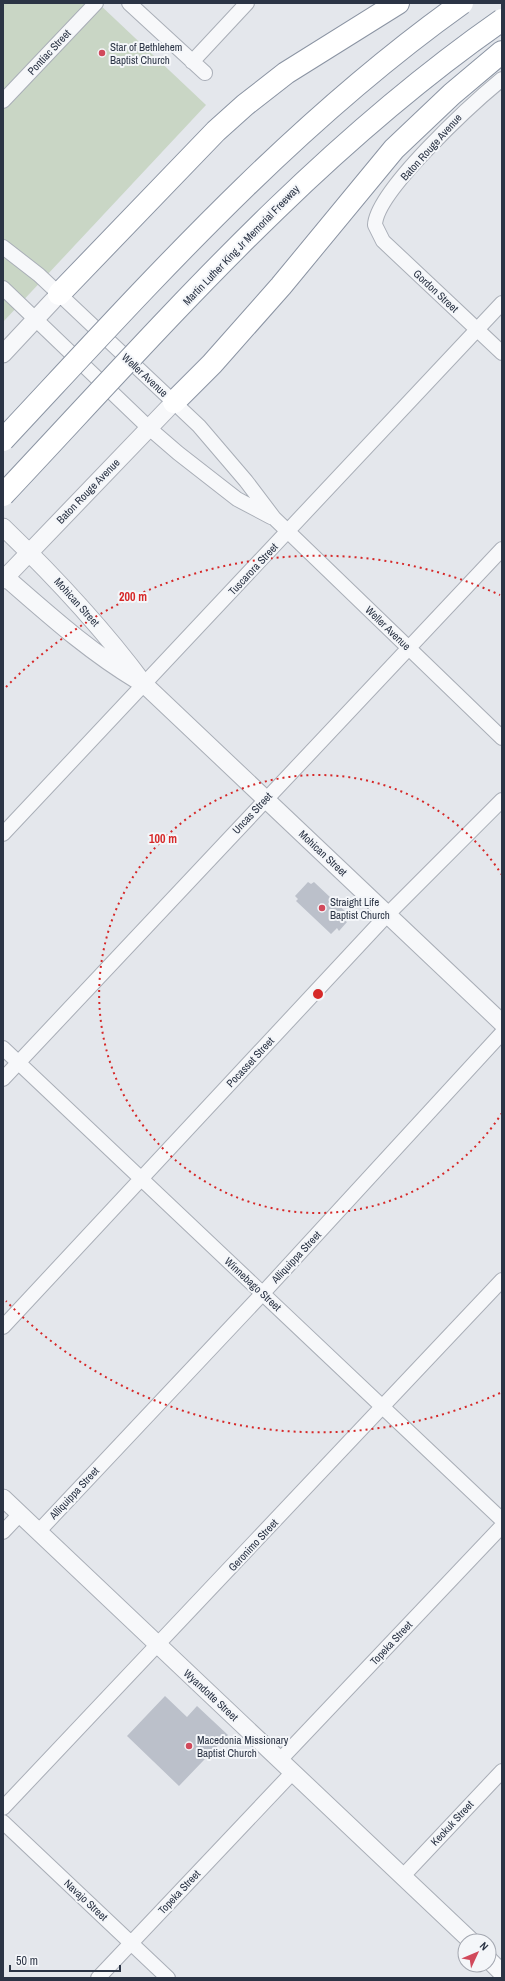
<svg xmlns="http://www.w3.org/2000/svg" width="505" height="1981" viewBox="0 0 505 1981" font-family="'Archivo Narrow',sans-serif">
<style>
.green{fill:#c9d6c5}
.building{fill:#bbc0ca}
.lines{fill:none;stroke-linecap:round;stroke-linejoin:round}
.minor-casing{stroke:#a9aeb7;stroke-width:16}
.tertiary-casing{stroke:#a9aeb7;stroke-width:19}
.motorway-casing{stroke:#8b94a3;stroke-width:24}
.minor{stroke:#f7f8fa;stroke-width:14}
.tertiary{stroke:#f7f8fa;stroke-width:17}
.motorway{stroke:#fff;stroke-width:22}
.motorway-bridge-casing{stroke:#8b94a3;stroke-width:24;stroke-linecap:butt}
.motorway-bridge{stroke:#fff;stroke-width:22}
.ring{fill:none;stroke:#d62828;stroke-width:2;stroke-dasharray:2 4}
.poi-dot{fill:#d1495b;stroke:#f4f6f9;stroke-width:1.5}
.labels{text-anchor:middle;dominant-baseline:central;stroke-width:4;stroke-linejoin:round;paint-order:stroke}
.poi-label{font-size:11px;fill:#2b3445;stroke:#f4f6f9;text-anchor:start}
.street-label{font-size:11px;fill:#2b3445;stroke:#f4f6f9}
.centre{fill:#d62828;stroke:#f4f6f9;stroke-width:2}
.ring-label{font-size:12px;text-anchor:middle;font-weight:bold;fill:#d62828;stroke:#f4f6f9;stroke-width:4;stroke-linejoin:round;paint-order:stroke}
</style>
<rect width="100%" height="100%" fill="#e4e7ec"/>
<path class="green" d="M3 3H98L206 105 3 322Z"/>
<path class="building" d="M308 882 311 884 314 882 349 915 344 920 347 922 339 931 337 928 331 934 296 901 298 899 295 896Z
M165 1696 187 1717 197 1706 228 1735 179 1786 127 1736Z"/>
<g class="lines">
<g class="minor-casing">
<path id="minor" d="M129 3 205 73
M192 62 247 3
M502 79C474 102 376 191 375 225L383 241 502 353
M3 101 96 3
M3 247 39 275 199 426 246 481 274 518 502 738
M3 288 149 428 178 453 237 499 271 517
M3 834 502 303
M3 1048 502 1520
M3 1079 502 549
M3 1327 388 914 502 800
M3 1532 20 1514
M38 1532 263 1293 502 1033
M280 1760 502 1526
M3 1808 502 1280
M3 1822 168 1978
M403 1876 502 1771
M98 1978 293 1772"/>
</g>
<g class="tertiary-casing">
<path id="tertiary" d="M3 354 59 294
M3 527C55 577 101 626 144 684L502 1023
M3 575C47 613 87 650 137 680
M3 580 174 402
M3 1498 471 1941
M489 1960 502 1973"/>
</g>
<g class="motorway-casing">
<path id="motorway" d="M59 294 216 131 245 105 286 73 398 3
M174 402 212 364 281 286 394 149 452 94 502 52"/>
</g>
<use href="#minor" class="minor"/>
<use href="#tertiary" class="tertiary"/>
<use href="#motorway" class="motorway"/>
<g class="motorway-bridge-casing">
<path id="motorway-bridge" d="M3 440C148 285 288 127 462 3
M3 495C161 327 311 153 502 20"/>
</g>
<use href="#motorway-bridge" class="motorway-bridge"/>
</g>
<g class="ring">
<path d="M502 1113A219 219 0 1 1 502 875"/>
<path d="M500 1393A438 438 0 0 1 6 1301M6 687A438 438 0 0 1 500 595"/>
</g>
<g class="poi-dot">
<circle cx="102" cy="53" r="4"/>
<circle cx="322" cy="908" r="4"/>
<circle cx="189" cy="1746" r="4"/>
</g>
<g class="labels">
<g class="poi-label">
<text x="110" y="47">Star of Bethlehem<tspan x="110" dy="13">Baptist Church</tspan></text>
<text x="330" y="902">Straight Life<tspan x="330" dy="13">Baptist Church</tspan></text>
<text x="197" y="1740">Macedonia Missionary<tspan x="197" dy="13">Baptist Church</tspan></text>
</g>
<g class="street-label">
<text transform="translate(49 52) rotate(-47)">Pontiac Street</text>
<text transform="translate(431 147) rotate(-48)">Baton Rouge Avenue</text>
<text transform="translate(241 245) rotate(-46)">Martin Luther King Jr Memorial Freeway</text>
<text transform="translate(436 291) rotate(43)">Gordon Street</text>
<text transform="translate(145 375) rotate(43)">Weller Avenue</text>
<text transform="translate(88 491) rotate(-46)">Baton Rouge Avenue</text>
<text transform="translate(253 569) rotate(-47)">Tuscarora Street</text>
<text transform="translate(77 602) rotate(48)">Mohican Street</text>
<text transform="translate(388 628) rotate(44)">Weller Avenue</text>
<text transform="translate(252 813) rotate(-47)">Uncas Street</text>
<text transform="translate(323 853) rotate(43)">Mohican Street</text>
<text transform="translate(250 1062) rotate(-47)">Pocasset Street</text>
<text transform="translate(296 1257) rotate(-47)">Alliquippa Street</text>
<text transform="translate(253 1284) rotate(43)">Winnebago Street</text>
<text transform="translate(74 1493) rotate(-47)">Alliquippa Street</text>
<text transform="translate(253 1545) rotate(-47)">Geronimo Street</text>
<text transform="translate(391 1643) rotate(-47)">Topeka Street</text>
<text transform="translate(211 1695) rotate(43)">Wyandotte Street</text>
<text transform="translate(452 1823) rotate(-47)">Keokuk Street</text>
<text transform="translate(179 1892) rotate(-47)">Topeka Street</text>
<text transform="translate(86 1900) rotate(43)">Navajo Street</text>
</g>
</g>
<circle cx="318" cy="994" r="6" class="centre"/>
<g class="ring-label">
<text x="133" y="601">200 m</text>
<text x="163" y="843">100 m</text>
</g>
<rect width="505" height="1981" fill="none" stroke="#2b3445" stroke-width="8"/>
<g transform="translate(477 1953) rotate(46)"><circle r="19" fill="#f4f6f9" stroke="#a4a8b1"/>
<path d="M0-3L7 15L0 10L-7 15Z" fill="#d1495b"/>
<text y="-6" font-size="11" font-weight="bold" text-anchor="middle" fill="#2b3445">N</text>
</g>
<path d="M10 1965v6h110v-6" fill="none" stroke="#2b3445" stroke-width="2"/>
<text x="16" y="1965" font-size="12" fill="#2b3445" stroke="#f4f6f9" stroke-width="3" paint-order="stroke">50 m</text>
</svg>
